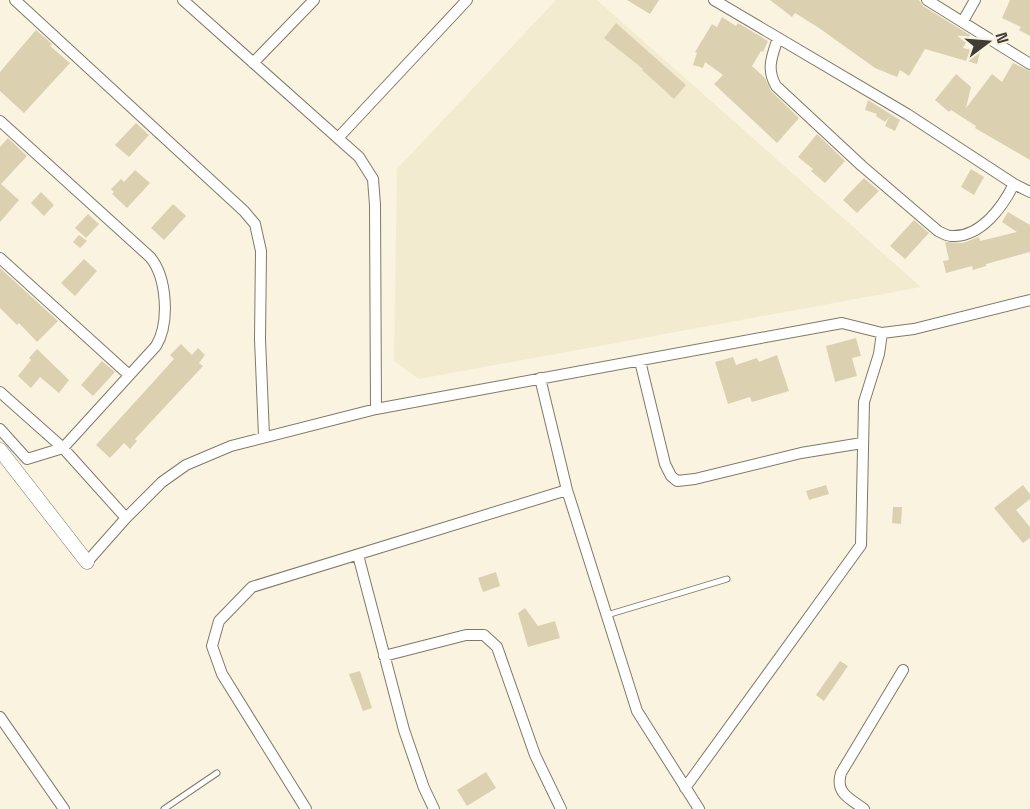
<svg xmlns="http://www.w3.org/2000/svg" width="1030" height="809" viewBox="0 0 1030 809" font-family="'Space Grotesk',sans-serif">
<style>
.built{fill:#f3ebcf}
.building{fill:#dbd1b1}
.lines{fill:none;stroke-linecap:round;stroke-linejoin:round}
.service-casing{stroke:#7f7a68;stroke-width:7}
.minor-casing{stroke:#7f7a68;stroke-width:12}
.tertiary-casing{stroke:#7f7a68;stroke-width:15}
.service{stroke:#fff;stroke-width:5}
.minor{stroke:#fff;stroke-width:10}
.tertiary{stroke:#fff;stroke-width:14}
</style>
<rect width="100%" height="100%" fill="#faf3df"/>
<path class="built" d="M556 0H597L921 287 419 379 394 361 397 169Z"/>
<path class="building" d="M627 0H659L650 14Z
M770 0H919L923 6 970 35 963 48 980 52 977 64 925 49 909 76 900 70 897 77 875 68 819 28 795 13 792 17Z
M1010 0H1030V36L1019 30 1021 27 1002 18Z
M722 17 736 26 738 23 768 41 763 52 761 51 752 66 765 78 771 91 799 118 777 143 714 84 723 75 705 62 703 68 693 65 697 53 695 52 712 24 717 27Z
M616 23 686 85 674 99 642 70 643 69 604 38Z
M36 30 52 44 50 46 70 63 24 113 0 91V72Z
M1013 63 1030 71V160L975 128 976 126 951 110 949 112 935 100 956 74 971 87 966 108 992 74 1002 82Z
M868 100 900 120 895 131 885 126 889 117 885 122 876 116 877 114 865 110Z
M136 123 149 135 129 157 115 145Z
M817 134 845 161 825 183 811 171 813 169 798 157Z
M8 138 27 156 1 184 19 200 0 222V147Z
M971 169 984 177 974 195 961 187Z
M135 170 150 183 127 208 112 194 114 192 111 189 121 179 124 182Z
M864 178 879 191 857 213 843 200Z
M41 192 54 205 44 216 31 203Z
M173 204 186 216 164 240 151 228Z
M1008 212 1030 225V252L986 264V266L973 270 972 266 946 273 943 261 949 260 945 242 963 243 979 237 980 241 1017 232 1002 222Z
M88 214 99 224 86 238 75 228Z
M914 220 929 233 905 259 890 246Z
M79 235 87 241 80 248 73 242Z
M84 259 97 271 75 296 61 283Z
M0 268 58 321 37 342 19 323 17 325 0 308Z
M856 338 861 356 852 358 857 376 835 382 826 346Z
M181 344 192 355 198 348 205 355 199 363 203 366 135 439 137 441 130 449 124 443 110 458 96 445 174 359 170 355Z
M37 349 69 380 59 393 40 377 31 388 18 376 31 360 29 358Z
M777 355 789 391 752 402 750 397 728 404 715 362 733 357 736 365 757 358 759 362Z
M102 361 115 372 93 396 81 385Z
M826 485 829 494 809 500 806 491Z
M1023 485 1030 494V499L1016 510 1030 527V538L1023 543 994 508Z
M893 507H902L901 524 892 523Z
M496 572 500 586 483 592 478 578Z
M525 608 538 626 555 621 560 638 528 647 518 613Z
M840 661 848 666 824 701 816 695Z
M360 671 372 708 363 711 349 674Z
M486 772 496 788 467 806 457 790Z"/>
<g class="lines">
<g class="service-casing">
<path id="service" d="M607 615 727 579
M164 809 217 773"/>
</g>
<g class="minor-casing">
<path id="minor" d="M15 0 244 211 255 224 261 251 260 339 264 436
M183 0 359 157 373 179 375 205 376 409
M714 0 907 114 1014 184 1030 192
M927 0 1030 64
M963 21 975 0
M778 38C772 56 766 69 776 86L862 166 938 231C942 233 947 236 951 236 981 238 1003 206 1014 184
M253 63 314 0
M0 121 150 257C167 277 170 323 156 346L63 448 27 459 0 429
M338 138 467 0
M0 258 129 375
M640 361 665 464 671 476 677 481 695 479 801 453 862 443
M540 378 567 490 637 711 699 809
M0 392 63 448 126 518
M358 555 404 730 424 788 434 809
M87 562 126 518 162 482 186 465 231 446 376 409 842 323 882 333 914 329 1030 300
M384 656 466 635H484L497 647 535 755 561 809
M0 717 64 809
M685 788 861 545 864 402 879 354 882 333
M306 809 222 674 212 646 219 621 252 587 567 490
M864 809C849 798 835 793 841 773L903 670"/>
</g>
<g class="tertiary-casing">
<path id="tertiary" d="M0 450 87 562"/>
</g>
<use href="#service" class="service"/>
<use href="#minor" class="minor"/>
<use href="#tertiary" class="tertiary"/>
</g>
<g transform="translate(988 42) rotate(74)" stroke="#faf3df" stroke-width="4.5" paint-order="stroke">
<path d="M0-4.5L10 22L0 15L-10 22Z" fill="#3f3d35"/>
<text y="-9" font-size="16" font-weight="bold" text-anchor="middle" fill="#3f3d35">N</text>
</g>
</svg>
